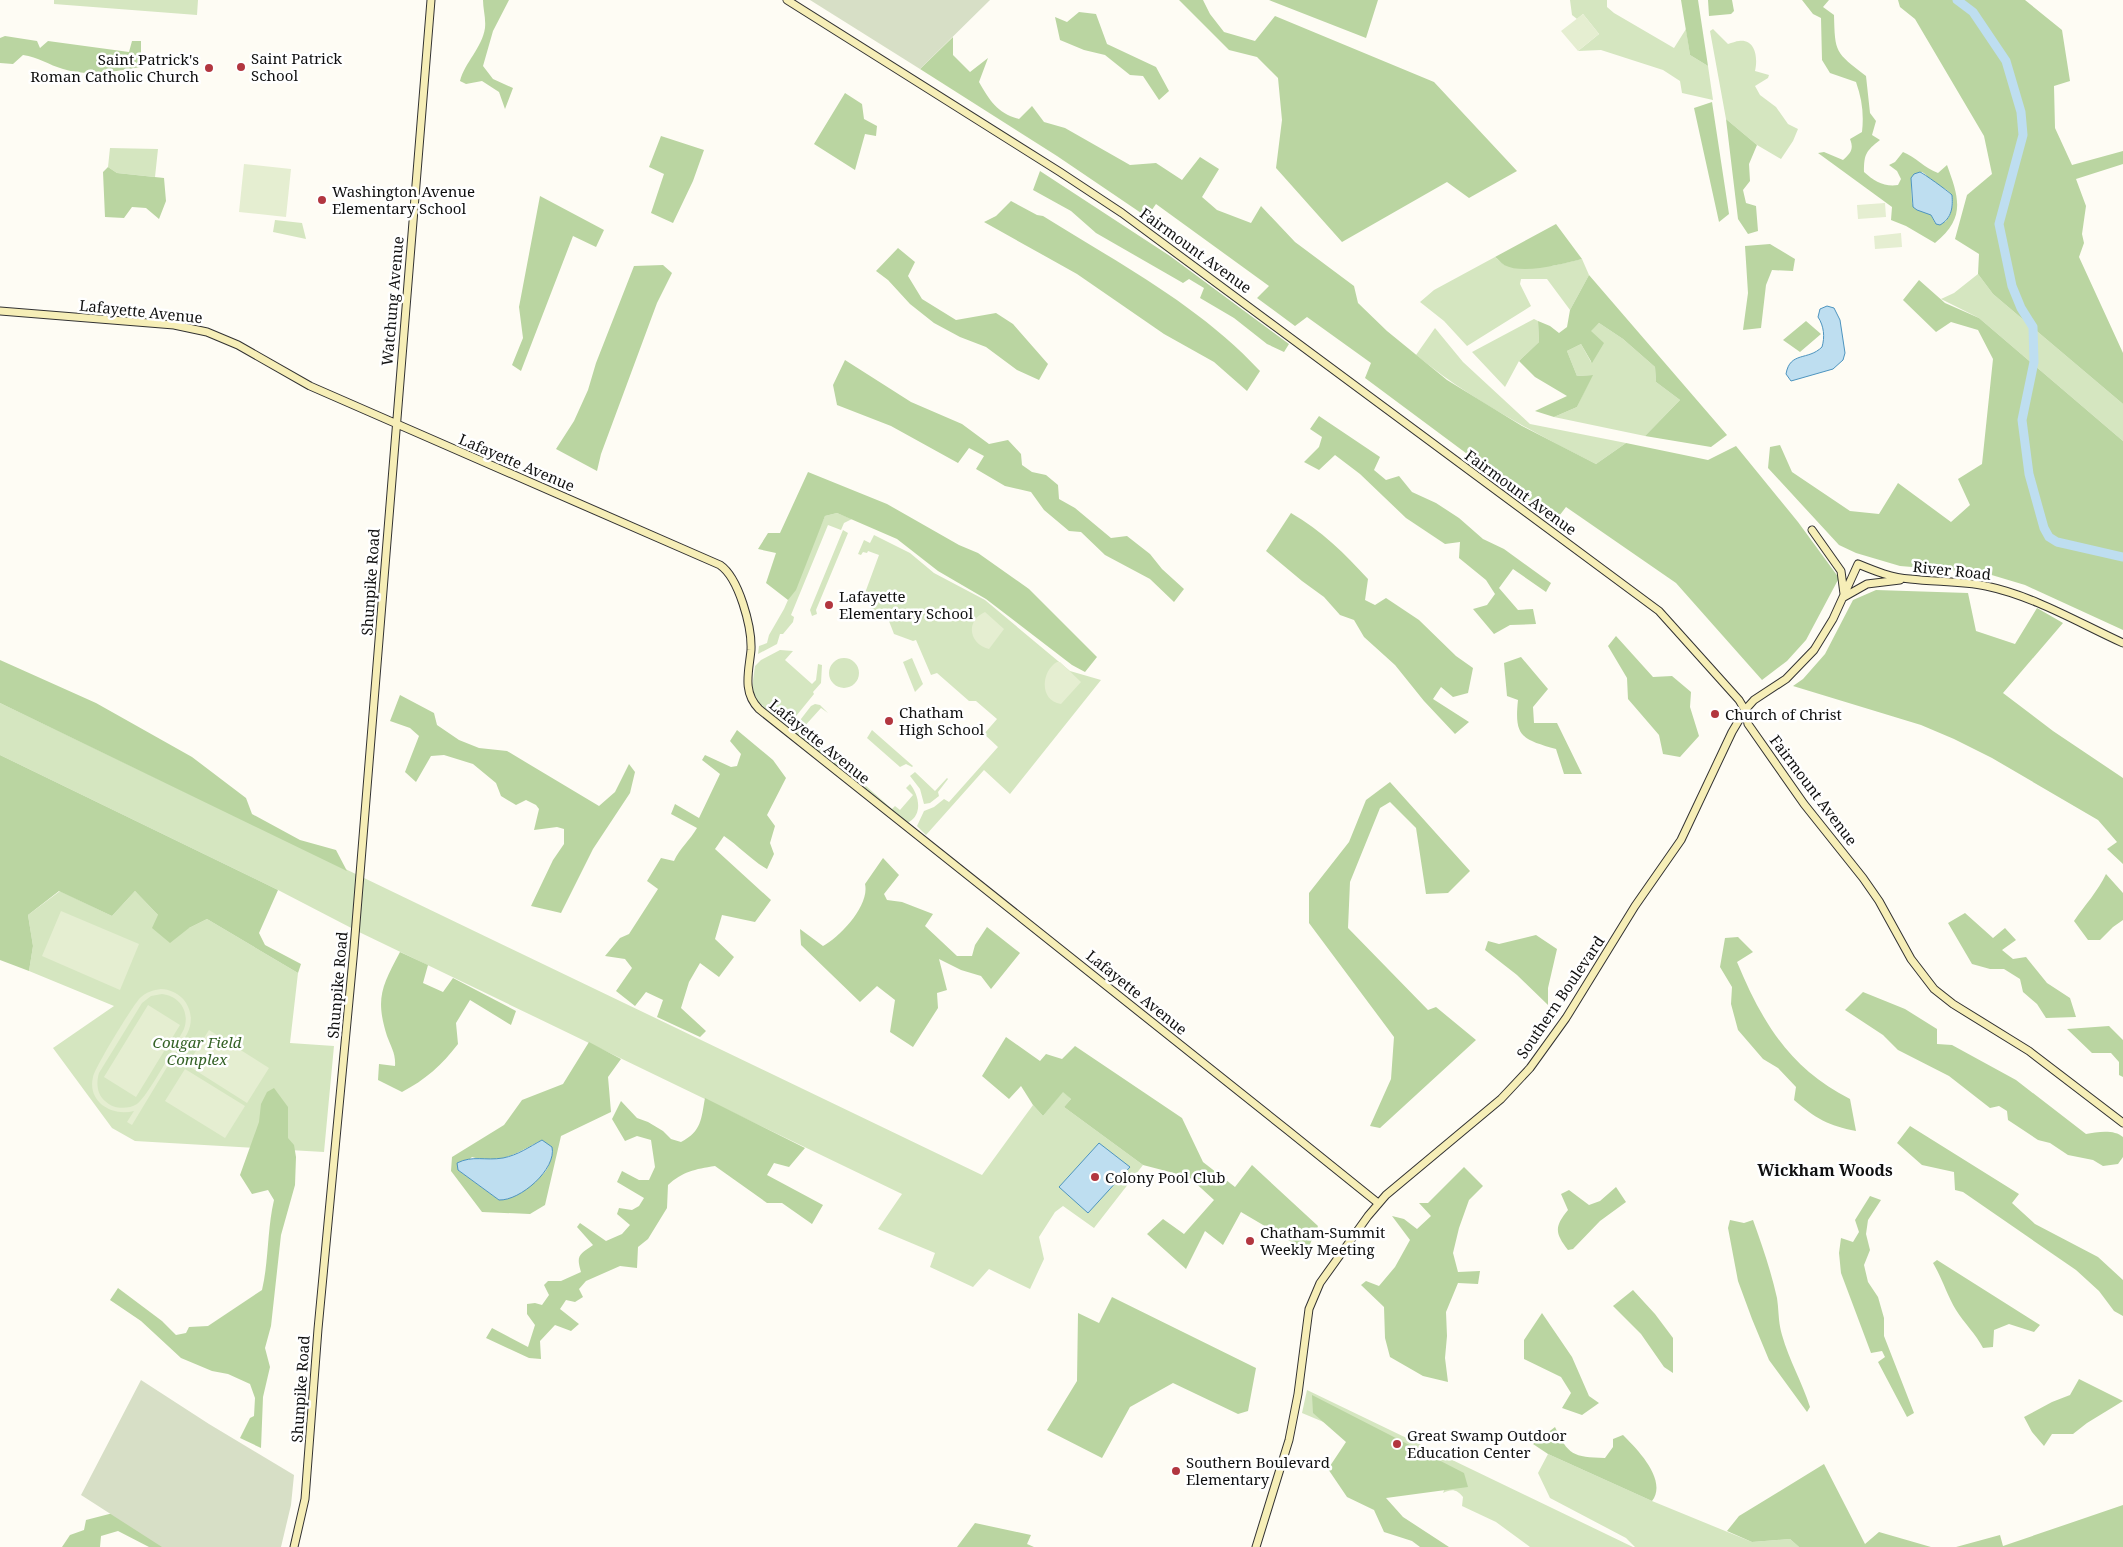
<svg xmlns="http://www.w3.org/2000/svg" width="2123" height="1547" viewBox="0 0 2123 1547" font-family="'Noto Serif',serif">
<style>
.green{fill:#d5e6c0}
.forest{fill:#bad5a1;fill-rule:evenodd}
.cemetery{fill:#d7dfc6}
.pitch{fill:#e5eed1;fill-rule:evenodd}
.water{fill:#bedef0;stroke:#4d94bf}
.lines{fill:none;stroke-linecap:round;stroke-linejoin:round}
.river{stroke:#bedef0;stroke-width:9}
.secondary-casing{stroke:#323232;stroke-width:9}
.secondary{stroke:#f6eeb7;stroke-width:7}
.poi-dot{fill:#b2363f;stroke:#fff;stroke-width:2}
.labels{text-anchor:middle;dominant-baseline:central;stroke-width:5;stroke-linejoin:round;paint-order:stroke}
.poi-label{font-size:15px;fill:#101010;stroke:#fff;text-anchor:start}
.street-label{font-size:15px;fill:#101010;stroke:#fff}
.park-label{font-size:15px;font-style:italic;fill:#346226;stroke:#fff}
.neighbourhood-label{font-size:16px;font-weight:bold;fill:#101010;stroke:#fff}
</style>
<rect width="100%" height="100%" fill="#fefcf4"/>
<path class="green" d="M54 0H198L197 15 54 4Z
M1570 0H1607V7L1614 13 1674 48 1686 29 1690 55 1708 66 1713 100 1682 93 1680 81 1663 70 1601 50 1578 51 1599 34 1583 14 1577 19 1572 15Z
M1713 29 1728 44C1732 43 1736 41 1739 41 1756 39 1758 59 1755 71L1769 75 1768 78 1755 86 1760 95 1776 107 1788 124 1798 129 1793 141 1781 159 1757 145 1726 119 1710 31Z
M110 148 158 149 155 177 117 173 108 167Z
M275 220 302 223 306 239 273 232Z
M1495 257 1504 265 1552 266 1582 259 1589 275 1570 310 1547 279H1521L1520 284 1531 306 1467 346 1444 321 1420 302 1434 290Z
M1978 274 1993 294 2123 404V441L1979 318 1941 299 1954 293Z
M1534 319 1538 321 1539 342 1519 361 1505 387 1472 352Z
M1599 323 1623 339 1655 367 1656 382 1680 400 1645 436 1554 417 1577 407 1592 375 1577 376 1567 351 1581 344 1591 362 1590 331Z
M1435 328 1463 362 1530 424 1626 443 1596 464C1533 432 1471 400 1416 355Z
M837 513 852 519 844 523 841 530 828 525 791 615 794 617 793 622 783 634H780L777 644 758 654 759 646 767 643 769 635 784 609 825 516Z
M843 530 848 533 816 610 817 614 812 616 810 610Z
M874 535 910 553 934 573 985 600 1070 671 1101 680 1010 794 984 770 926 835 917 826 924 811 934 807 944 799 949 802 998 747 984 734 997 719 976 701H969L937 673 931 675 916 640 913 641 894 634 887 616V612L875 618 873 617 865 593 879 555 868 551 867 553 863 552 861 555 858 554 864 540 870 543Z
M780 650 793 651 785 660 812 684 816 680 818 664 822 665 821 683 813 692 814 694 788 726 755 701 752 688 755 666 761 660Z
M829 673a15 15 0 1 1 30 0a15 15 0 1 1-30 0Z
M912 658 923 684 915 692 903 662Z
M0 703 982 1175 1033 1105 1043 1116 1063 1091 1071 1099 1064 1107 1143 1165 1094 1228 1063 1206 1055 1212 1039 1237 1044 1259 1030 1289 989 1269 973 1287 930 1267 935 1253 878 1229 902 1194 359 932 278 890 0 755Z
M815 704 820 705 828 713 821 708 802 729 851 773 850 777 796 735 794 728 811 706Z
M872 730 913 766 912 767 906 764 900 767 867 738Z
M915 772 935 791 947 778 948 779 938 792 939 796 930 803 924 804 920 789 910 776Z
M910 784C919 795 923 814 909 822H905L864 788 866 786 892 809 895 806 900 810 913 795 906 788Z
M60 891 112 916 135 891 158 915 189 928 207 919 298 973 290 1043 334 1046 324 1152 135 1141 112 1128 53 1048 114 1006 29 971 33 946 28 915Z
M1307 1390 1633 1547H1530L1496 1522 1462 1506 1463 1497C1456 1489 1452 1489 1443 1493L1450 1475 1302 1413Z
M1548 1454 1652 1501 1752 1542 1790 1539 1799 1547H1635L1626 1538 1550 1498 1538 1473Z"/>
<path class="forest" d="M483 0H509L493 31 483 66 493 79 513 88 505 109 499 92 482 81 466 84 460 81C465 62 482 48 485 28 486 18 483 9 483 0Z
M1179 0H1203L1210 14 1224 32 1255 41 1275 16 1434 82 1517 171 1469 198 1447 182 1342 242 1276 168 1282 120 1278 78 1257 57 1229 50Z
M1269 0H1378L1366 38Z
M1681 0H1698L1708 66 1690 55Z
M1708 0H1732L1734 11 1731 14 1709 16Z
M1802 0H1829L1823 7 1834 15C1835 53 1835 52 1866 76L1870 113 1876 121 1872 135 1880 140C1866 151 1864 154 1864 172 1874 181 1884 187 1898 185L1901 179 1897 171 1889 165 1895 162 1903 152C1916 157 1924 168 1938 173L1947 165C1959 198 1966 218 1935 243L1906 226 1891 220 1892 207 1818 153 1824 152 1843 160C1851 153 1854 149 1850 139L1862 132C1864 114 1862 99 1856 82L1830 73 1822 60 1821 18 1813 14ZM1922 172C1927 175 1927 177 1930 181 1935 186 1944 187 1948 191 1956 200 1952 215 1945 222L1935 223 1931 215 1912 204 1911 178 1916 174Z
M1898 0H2025L2062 30 2070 81 2054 86 2055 128 2072 165 2123 151V164L2076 179 2086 206 2082 234 2084 243 2079 257 2123 353V404L1993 294 1978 274 1979 254 1955 239 1967 195 1992 174 1984 136 1915 19 1900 7Z
M1079 12 1096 14 1107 44 1156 67 1169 91 1159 100 1143 76 1130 75 1105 55 1084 50 1060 40 1055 17 1067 22Z
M5 36 37 41 40 48 48 41 129 52 132 41H141V67C117 71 87 77 63 69 49 65 38 57 23 55L13 64 0 63V38Z
M953 37V55L970 72 988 58 979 82C990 101 997 113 1019 119L1032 106 1044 122 1065 128 1130 165 1156 163 1182 180 1200 157 1219 169 1202 197 1217 210 1251 223 1261 206 1295 242 1354 286 1358 303 1387 331 1447 380 1522 426 1596 464 1626 443 1708 460 1736 446 1798 522 1839 578 1806 640 1787 661 1762 680 1676 583 1566 507 1556 520 1365 378 1371 363 1307 317 1295 326 1257 298 1269 286 1156 204 1147 217 1057 156 920 69Z
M845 93 862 104 864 119 877 126 876 136 865 134 855 170 814 144Z
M1712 102 1729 214 1719 222 1694 108Z
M1726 119 1757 145 1749 164 1750 181 1743 190 1746 203 1756 206 1758 231 1748 234 1738 219Z
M661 136 704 150 693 181 673 223 651 213 664 174 649 167Z
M108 167 117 173 164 178 166 201 159 219 146 208 132 207 124 218 105 217 103 172Z
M1040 171 1170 256 1289 344 1284 352 1267 344 1234 318 1200 298 1204 288 1189 279 1183 283 1096 233 1071 211 1033 190Z
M540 196 604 230 596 247 573 236 521 371 512 365 523 338 519 307Z
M1011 201 1037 215 1043 216C1118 263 1199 305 1260 371L1247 391 1214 362 1164 334 1077 274 984 222 996 216Z
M1556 224 1582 259C1562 264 1523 275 1504 265 1501 263 1498 259 1495 257Z
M1770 244 1795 259 1793 271 1772 270 1766 285 1761 328 1743 330 1748 293 1745 246Z
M898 248 915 262 908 276 922 299 956 320 996 313 1013 324 1048 364 1039 380 1017 370 986 347 960 337 934 323 910 304 888 280 876 271Z
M663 265 672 273 657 303 601 454 597 471 556 449 574 421 588 390 596 363 634 266Z
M1589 275 1727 435 1711 447 1645 436 1680 400 1656 382 1655 367 1623 339 1599 323 1591 331 1604 343 1592 363 1581 344 1567 351 1577 376 1593 375 1577 407 1554 417 1535 411 1567 396 1535 377 1519 361 1539 342 1538 321 1550 326 1559 333 1567 327 1570 310Z
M1919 280 1945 303 1979 318 2123 441V630L2025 585 1985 573 1900 566 1856 553 1839 545 1768 468 1770 447 1780 445 1792 472 1850 511 1879 514 1898 483 1951 522 1970 505 1958 479 1982 464 1993 359 1978 330 1951 322 1936 332 1903 300Z
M1806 321 1821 334 1800 352 1783 340Z
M845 360 911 402 962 424 989 444 1008 440 1021 454 1022 465 1032 472 1046 475 1058 485 1059 499 1075 508 1111 538 1127 536 1150 554 1162 569 1184 589 1174 602 1150 579 1105 555 1081 532 1069 531 1044 510 1031 492 1005 486 976 469 984 456 969 448 958 463 891 426 837 405 833 385Z
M1319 416 1380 457 1374 470 1386 480 1399 476 1412 492 1436 503 1459 518 1483 539 1504 549 1551 583 1546 592 1513 569 1499 588 1518 610 1533 609 1536 624 1510 625 1494 634 1473 609 1487 605 1495 594 1486 580 1459 558 1460 542 1445 544 1406 518 1360 474 1335 455 1319 470 1304 462 1319 447 1322 437 1310 429Z
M808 472 887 504 959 545 978 553 1029 589 1097 657 1085 672 1072 665 986 599 938 571 897 539 837 513 825 516 796 590 788 600 766 583 776 553 758 549 768 533H780Z
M1291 513C1321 530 1345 554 1368 579L1365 600 1375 605 1386 598 1419 620 1456 656 1473 668 1468 693 1453 697 1441 687 1433 699 1469 722 1455 734 1424 701 1395 665 1364 637 1354 620 1340 615 1324 597 1302 581 1266 551Z
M1876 590 1968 593 1976 631 2015 644 2037 608 2063 623 2003 693 2053 731 2123 778V864L2107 849 2117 842 2098 820 1992 758 1954 739 1921 725 1793 686 1803 679 1825 654 1853 600Z
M1616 636 1653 677 1672 676 1691 692 1690 707 1699 736 1680 757 1663 754 1659 735 1628 699 1627 678 1608 646Z
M1521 657 1548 689 1533 707 1534 723H1557L1582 774H1564L1556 749C1522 739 1514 737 1518 700L1507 696 1504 663Z
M0 660 96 703 192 757 246 798 252 814 300 840 336 850 347 871 0 703Z
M400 695 434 713 437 725 459 740 479 748 507 751 599 806 615 792 629 764 635 772 630 793 593 849 561 913 531 906 553 860 564 844V829L557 827 534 830 539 809 536 805 526 800 516 805 501 796 496 783 473 764 444 755 431 756 416 782 405 772 419 736 410 728 390 721Z
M737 730 773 760 786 778 767 815 775 826 770 843 774 854 767 869C751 860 739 846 724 836L715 849 771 900 755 922 722 915 715 939 734 957 719 977 700 963 689 982 681 1008 706 1031 700 1037 657 1017 663 1000 646 992 635 1006 616 991 632 968 625 959 605 956 620 938 629 934 658 889 647 881 661 858 674 861C680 848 690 840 697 828L671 814 675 804 699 818 720 774 702 760 705 755 731 767 737 766 741 754 730 741Z
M0 755 278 890 259 933 265 945 301 964 298 973 207 919 189 928 170 943 152 928 158 915 135 891 112 916 59 891 28 915 33 946 29 971 0 960Z
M1390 782 1470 871 1448 893 1426 894 1416 828 1390 802 1380 808 1350 882 1348 928 1428 1010 1436 1007 1476 1040 1380 1128 1370 1126 1391 1079 1394 1037 1309 923V893L1349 842 1366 800Z
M883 858 899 875 884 894 887 900 902 902 933 914 925 926 957 956H972L975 945 987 927 1020 953 991 989 981 976 961 970 939 959 947 990 937 993 938 1008 913 1047 890 1032 895 1000 877 986 860 1002 801 945 800 929 823 946C840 937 870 905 865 884Z
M2106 874 2123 893V920L2113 927 2100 940H2088L2074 921C2085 905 2098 891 2106 874Z
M1965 913 1993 938 2005 928 2016 940 2002 950 2013 959 2026 957 2047 983 2070 998 2076 1017 2046 1018 2037 1004 2023 992 2020 979 2004 969H1990L1972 964 1948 923Z
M1536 935 1557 949 1548 988V1005L1517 975 1485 950 1488 941 1499 944Z
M1738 937 1753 952 1737 962C1762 1022 1790 1069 1850 1099L1856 1131C1829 1126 1815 1118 1794 1100L1796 1087 1778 1068 1763 1059 1738 1030 1731 1004 1732 987 1720 967 1725 938Z
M400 952 428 965 423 983 443 992 453 978 516 1011 511 1025 470 1000 456 1023 458 1044C442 1065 425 1080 402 1092L378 1080 379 1064 395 1066C396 1054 391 1047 387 1036 375 998 382 986 400 952Z
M1863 992 1905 1009 1937 1029V1044L1952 1045 2016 1080 2086 1134C2097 1132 2114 1129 2123 1137V1157L2118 1164 2103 1166 2093 1160 2068 1155 2050 1143 2038 1140 2008 1120 2007 1111 1999 1106 1990 1108 1949 1076 1898 1050 1883 1035 1845 1010Z
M2109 1026 2123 1040V1077L2119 1075V1062L2111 1053H2092L2067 1029Z
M1006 1037 1040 1061 1046 1054 1062 1059 1075 1046 1182 1118 1203 1162 1235 1187 1252 1165 1318 1226 1307 1251 1241 1212 1223 1245 1205 1231 1186 1269 1147 1234 1163 1219 1184 1234 1214 1200 1189 1177 1143 1165 1064 1107 1071 1099 1063 1092 1043 1116 1033 1105 1021 1086 1009 1099 982 1076Z
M589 1042 621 1059 608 1077 611 1112 561 1136 545 1205 530 1214 482 1212 451 1171 452 1157 504 1125 522 1100 563 1084ZM542 1140 553 1152C551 1157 550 1162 548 1167 542 1180 513 1200 499 1200L458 1170 472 1157C500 1166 518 1152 542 1140Z
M274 1088 288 1107V1138L294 1145 296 1157 295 1185 281 1235 271 1326 265 1348 270 1367 263 1397 261 1448 240 1438 250 1418 254 1416 255 1398 250 1384 228 1374 212 1371 181 1358 141 1321 110 1300 118 1288 162 1321 176 1335 186 1333 189 1327 208 1326 262 1290C269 1260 267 1230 274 1200L268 1190 252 1194 240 1175 259 1122 261 1104 267 1092Z
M705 1098 805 1148 789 1167 774 1163 767 1175 823 1205 812 1224 782 1203H767L715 1166C695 1169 682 1172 668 1185L667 1208 648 1239 638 1247 637 1268 620 1266 586 1281 579 1289 583 1297 575 1302 566 1300 560 1309 579 1324 571 1331 555 1325 540 1341 541 1359 529 1358 486 1338 492 1328 528 1347 535 1325 527 1314V1304L535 1303 542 1305 549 1295 544 1285 548 1281H561L581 1272C576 1255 579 1255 593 1245L577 1227 580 1223 606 1241 622 1234 630 1225 617 1214 619 1208 632 1210 639 1206 644 1198 617 1182 622 1171 639 1180H649L655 1167 651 1140 637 1136 625 1141 612 1119 621 1101 637 1118 648 1122 663 1131 671 1139 681 1142C702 1131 701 1119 705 1098Z
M1910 1126 2019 1194 2012 1203 2035 1224 2098 1257 2123 1280V1316L2114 1311 2099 1291 2076 1270 1963 1192 1955 1190 1954 1172 1922 1165 1897 1143Z
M1464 1167 1483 1186 1469 1200 1459 1228 1453 1253 1458 1272 1480 1271 1478 1284 1458 1283 1446 1312 1447 1336 1445 1358 1448 1382 1423 1376 1390 1357 1385 1338 1384 1307 1361 1285 1366 1281 1379 1286 1395 1267 1410 1240 1392 1216 1404 1219 1417 1229 1431 1216 1419 1203H1428Z
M1616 1187 1626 1202 1600 1221 1573 1249 1568 1250C1555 1233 1554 1227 1568 1210L1561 1194 1569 1190 1589 1205 1600 1201Z
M1870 1196 1881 1200 1868 1220 1866 1234 1870 1250 1864 1265 1868 1282 1878 1297 1884 1318V1336L1914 1413 1907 1417 1878 1362 1885 1357 1882 1351 1871 1353 1841 1273 1839 1253 1841 1238 1853 1242 1859 1232 1855 1220Z
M1730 1220 1744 1223 1753 1220C1762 1245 1771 1271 1777 1298 1779 1311 1778 1321 1782 1335 1789 1360 1802 1382 1810 1407L1807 1412 1769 1360 1752 1319 1738 1281 1728 1228Z
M1937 1260 2040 1325 2034 1332 2009 1324 1994 1330 1993 1347 1983 1348C1976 1334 1964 1323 1956 1310 1947 1295 1942 1278 1933 1263Z
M1633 1290 1655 1314 1673 1338V1373L1664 1367 1641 1334 1613 1306Z
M1112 1297 1256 1368 1248 1411 1238 1414 1173 1383 1130 1407 1102 1458 1047 1430 1077 1381 1078 1313 1099 1323Z
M1542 1313 1572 1357 1589 1396 1599 1403 1582 1415 1562 1408 1571 1393 1561 1377 1524 1359V1340Z
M2079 1379 2123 1401 2087 1423 2073 1434H2052L2044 1446 2032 1432 2024 1417 2052 1402 2070 1395Z
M1312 1395 1464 1473 1468 1487 1386 1498 1403 1517 1449 1547H1420L1412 1541 1384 1532 1374 1510 1347 1497 1328 1469 1346 1442 1313 1413Z
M1555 1427C1568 1455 1573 1457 1605 1458L1613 1447V1439L1623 1435C1637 1449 1668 1480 1652 1501L1548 1454 1533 1444Z
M1824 1464 1865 1544 1879 1532 1931 1547H1799L1790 1539 1752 1542 1727 1531 1739 1516Z
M2123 1505V1547H1956L2000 1535 2003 1546Z
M117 1512 170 1547H149L118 1531 101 1536 100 1547H62L70 1535 84 1530 86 1520Z
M975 1523 1031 1535 1027 1544 1034 1547H957Z"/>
<path class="cemetery" d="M810 0H990L920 69Z
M141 1380 209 1424 294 1475 291 1505 281 1547H162L81 1495Z"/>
<path class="pitch" d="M1583 14 1599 34 1578 51 1561 31Z
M244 164 291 169 286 217 239 212Z
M1885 203 1886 217 1858 219 1857 205Z
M1901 233 1902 247 1875 249 1874 236Z
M985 612 1004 629 989 649C969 644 965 621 985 612Z
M1057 662H1060L1081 682 1061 704C1039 701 1041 671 1057 662Z
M61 911 139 944 120 990 42 956Z
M161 989C184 990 198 1013 187 1034L132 1125 127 1122 134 1111C112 1117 87 1102 93 1077 95 1067 133 1005 140 998 146 992 153 990 161 989ZM162 994C180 996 190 1012 184 1029 176 1044 148 1096 137 1104 127 1110 113 1109 105 1101 97 1094 96 1083 99 1073L142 1003 151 996Z
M148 1005 180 1025 136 1097 104 1077Z
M209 1030 269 1068 247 1103 187 1065Z
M185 1069 245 1106 225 1138 165 1101Z"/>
<path class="water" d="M1920 172C1923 173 1948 191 1952 195 1953 207 1952 218 1940 225L1936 224 1931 215 1917 210 1913 207 1911 178 1914 174Z
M1827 306 1834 308 1840 320 1845 353 1843 360 1833 369 1791 381 1786 374C1790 351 1808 361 1822 347 1825 337 1824 326 1818 317L1820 309Z
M542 1140 552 1147C557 1169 520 1201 499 1200L458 1170 457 1163C473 1155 485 1161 503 1158 518 1155 529 1147 542 1140Z
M1099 1143 1130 1167 1088 1213 1059 1187Z"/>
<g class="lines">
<path class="river" d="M1957 0 1973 12 2006 61 2021 112 2023 135 1999 224 2012 286 2021 308 2033 327 2034 362 2022 420 2029 474 2044 528 2049 537 2057 542 2123 557"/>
<g class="secondary-casing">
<path id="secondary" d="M787 0 1060 172 1122 213 1659 611 1739 700 1745 710 1748 724 1804 804 1863 878 1879 901 1911 959 1934 989 1953 1004 2029 1051 2123 1123
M0 311 174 325 207 332 238 345 310 386 720 565C739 578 752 627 751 650 749 671 742 692 759 709 965 875 1173 1037 1378 1203
M1812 530 1841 571 1844 594
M1844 597 1867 584 1900 580
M294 1547 305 1499 318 1329 354 948 431 0
M1256 1547 1289 1440 1298 1394 1309 1309 1320 1283 1368 1216 1386 1195 1501 1099 1530 1068 1566 1018 1635 906 1681 840 1732 732 1745 710 1754 700 1786 679 1814 650 1833 619 1858 564C1875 571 1892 578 1910 579 1935 582 1961 581 1986 586 2034 596 2079 623 2123 643"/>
</g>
<use href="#secondary" class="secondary"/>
</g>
<g class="poi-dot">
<circle cx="241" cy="67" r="5"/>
<circle cx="209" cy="68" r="5"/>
<circle cx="322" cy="200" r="5"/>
<circle cx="829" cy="605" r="5"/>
<circle cx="1715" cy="714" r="5"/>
<circle cx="889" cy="721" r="5"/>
<circle cx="1095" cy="1177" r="5"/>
<circle cx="1250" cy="1241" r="5"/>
<circle cx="1397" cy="1444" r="5"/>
<circle cx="1176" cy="1471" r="5"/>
</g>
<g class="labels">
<g class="poi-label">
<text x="251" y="58">Saint Patrick<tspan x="251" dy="17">School</tspan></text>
<text x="199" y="59" text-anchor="end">Saint Patrick's<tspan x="199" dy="17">Roman Catholic Church</tspan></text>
<text x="332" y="191">Washington Avenue<tspan x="332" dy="17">Elementary School</tspan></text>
<text x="839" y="596">Lafayette<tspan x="839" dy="17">Elementary School</tspan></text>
<text x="899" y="712">Chatham<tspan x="899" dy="17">High School</tspan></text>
<text x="1725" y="714">Church of Christ</text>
<text x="1105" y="1177">Colony Pool Club</text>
<text x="1260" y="1232">Chatham-Summit<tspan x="1260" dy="17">Weekly Meeting</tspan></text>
<text x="1407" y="1435">Great Swamp Outdoor<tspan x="1407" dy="17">Education Center</tspan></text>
<text x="1186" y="1462">Southern Boulevard<tspan x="1186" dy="17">Elementary</tspan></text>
</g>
<g class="street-label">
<text transform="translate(1196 250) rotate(36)">Fairmount Avenue</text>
<text transform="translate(392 301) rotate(-85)">Watchung Avenue</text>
<text transform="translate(141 311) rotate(6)">Lafayette Avenue</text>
<text transform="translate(517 462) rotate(23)">Lafayette Avenue</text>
<text transform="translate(1521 492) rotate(36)">Fairmount Avenue</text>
<text transform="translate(1952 570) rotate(6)">River Road</text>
<text transform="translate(370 582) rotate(-86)">Shunpike Road</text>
<text transform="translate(820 741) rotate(39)">Lafayette Avenue</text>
<text transform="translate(1814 790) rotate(53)">Fairmount Avenue</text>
<text transform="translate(337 985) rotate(-85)">Shunpike Road</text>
<text transform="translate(1137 992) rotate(39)">Lafayette Avenue</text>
<text transform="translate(1560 997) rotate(-56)">Southern Boulevard</text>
<text transform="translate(300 1389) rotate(-86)">Shunpike Road</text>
</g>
<g class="park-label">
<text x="197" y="1042">Cougar Field<tspan x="197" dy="17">Complex</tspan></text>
</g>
<g class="neighbourhood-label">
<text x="1825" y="1170">Wickham Woods</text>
</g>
</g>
</svg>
